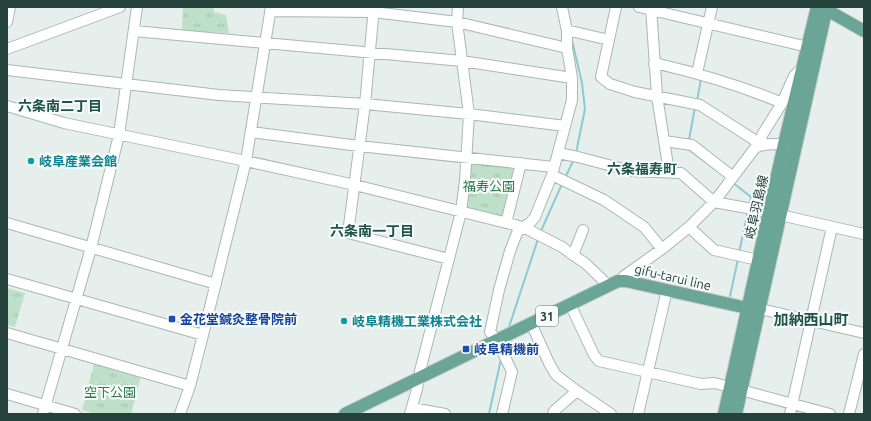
<svg xmlns="http://www.w3.org/2000/svg" width="871" height="421" viewBox="0 0 871 421" font-family="Ubuntu,'Noto Sans JP',sans-serif">
<style>
.grass{fill:url(#grass-tufts)}
.lines{fill:none;stroke-linecap:round;stroke-linejoin:round}
.stream{stroke:#8ec9d4;stroke-width:2}
.minor-casing{stroke:#a8b8b2;stroke-width:12}
.major-casing{stroke:#c2cac8;stroke-width:14}
.minor{stroke:#fff;stroke-width:10}
.major{stroke:#6aa596;stroke-width:12}
.culture-dot{fill:#0f9aa8;stroke:#f7fbf9;stroke-width:1.5}
.transit-dot{fill:#1a4fb4;stroke:#f7fbf9;stroke-width:1.5}
.labels{text-anchor:middle;dominant-baseline:central;stroke-width:4;stroke-linejoin:round;paint-order:stroke}
.shield{fill:#f7fbf9;stroke:#637a73;stroke-width:1}
.shield-label{font-size:12px;font-weight:bold;fill:#24423a}
.culture-label{font-size:13px;font-weight:bold;fill:#0d838f;stroke:#f7fbf9;text-anchor:start}
.park-label{font-size:13px;fill:#2d7a4b;stroke:#f7fbf9}
.street-label{font-size:13px;fill:#24423a;stroke:#f7fbf9}
.transit-label{font-size:13px;font-weight:bold;fill:#164399;stroke:#f7fbf9;text-anchor:start}
.neighbourhood-label{font-size:14px;font-weight:bold;fill:#1f5548;stroke:#f7fbf9}
.quarter-label{font-size:15px;font-weight:bold;fill:#1f5548;stroke:#f7fbf9}
</style>
<defs>
<pattern id="grass-tufts" width="24" height="20" patternUnits="userSpaceOnUse"><rect width="24" height="20" fill="#bfe0c8"/><path d="M3 7l-1-3M5 7V3M7 7l1-3M15 17l-1-3M17 17v-4M19 17l1-3" fill="none" stroke="#a4c1ad"/></pattern>
</defs>
<rect width="100%" height="100%" fill="#e6efeb"/>
<path class="grass" d="M183 7H214V12L226 15 229 33 182 31Z
M468 160 519 164 506 221 462 211Z
M7 288 25 293 15 327 7 325Z
M94 364 141 376 131 414H95L82 410Z"/>
<g class="lines">
<path class="stream" d="M571 36 582 83 585 109 576 153
M659 69 676 73
M697 101 701 79H700
M689 140 695 107
M688 149 718 171
M565 178 574 159
M732 182 751 197 750 204
M540 233 562 184
M739 253 748 211
M730 296 738 259
M508 330 538 239
M489 414 501 359"/>
<g class="minor-casing">
<path id="minor" d="M374 7 365 104 348 233 449 259
M616 7 601 77 610 84 635 92 700 105 756 141 760 145
M639 7 808 47
M651 7 657 96 669 172
M270 11 373 12 457 22 567 48
M7 22 10 7
M134 31 462 61 572 78
M567 31 575 32 609 40
M7 49 120 7
M654 64H659C701 74 742 86 782 103
M7 70 219 95 365 104 469 114 565 126
M697 73 712 7
M7 106 64 123 246 161 355 185 523 227 562 247 573 255 585 263 608 285
M251 132 359 146 553 167
M664 141 692 145 733 177
M760 145 762 135 782 103 794 76 803 67
M558 153 578 157 631 171 681 173 714 202 769 212
M552 175 604 200 644 227 662 249
M780 215 864 234
M7 223 216 284
M506 223 521 163
M689 227 714 250 758 260
M573 255 583 230
M7 279 203 335
M621 281 624 276 662 249 689 227 714 202 755 148C764 143 774 144 784 144
M570 304 594 355 599 361 701 384 714 383 730 387
M760 309 864 333
M531 323 549 363 556 375 577 391 611 414
M7 333 190 386
M741 390 830 414
M7 394 75 414
M412 408 445 414
M43 414 91 248 119 135 137 7
M180 414 190 386 203 335 246 161 271 7
M410 414 417 389 420 371 461 212 465 180 469 114 457 22 458 7
M502 414 512 372 497 340 490 332 499 290 510 251 517 233 523 227 530 223 535 217 552 175 572 100V78L567 48V31L562 7
M553 414 554 411 577 391
M638 414 667 290
M790 414 832 227
M849 414 864 354"/>
</g>
<g class="major-casing">
<path id="major" d="M821 8 827 10 864 31
M345 414 618 281H626L747 308 760 309
M724 414 784 144 817 7
M736 414 827 7"/>
</g>
<use href="#minor" class="minor"/>
<use href="#major" class="major"/>
</g>
<g class="culture-dot">
<circle cx="31" cy="161" r="4"/>
<circle cx="344" cy="321" r="4"/>
</g>
<g class="transit-dot">
<rect x="168" y="315" width="8" height="8" rx="2"/>
<rect x="462" y="345" width="8" height="8" rx="2"/>
</g>
<g class="labels">
<rect class="shield" x="536" y="306" width="22" height="20" rx="3"/>
<g class="shield-label">
<text x="547" y="316">31</text>
</g>
<g class="culture-label">
<text x="39" y="161">岐阜産業会館</text>
<text x="352" y="321">岐阜精機工業株式会社</text>
</g>
<g class="park-label">
<text x="489" y="186">福寿公園</text>
<text x="110" y="392">空下公園</text>
</g>
<g class="street-label">
<text transform="translate(756 207) rotate(-77)">岐阜羽島線</text>
<text transform="translate(673 277) rotate(13)">gifu-tarui line</text>
</g>
<g class="transit-label">
<text x="180" y="319">金花堂鍼灸整骨院前</text>
<text x="474" y="349">岐阜精機前</text>
</g>
<g class="neighbourhood-label">
<text x="60" y="106">六条南二丁目</text>
<text x="642" y="169">六条福寿町</text>
<text x="372" y="231">六条南一丁目</text>
</g>
<g class="quarter-label">
<text x="811" y="319">加納西山町</text>
</g>
</g>
<rect width="871" height="421" fill="none" stroke="#24423a" stroke-width="16"/>
</svg>
